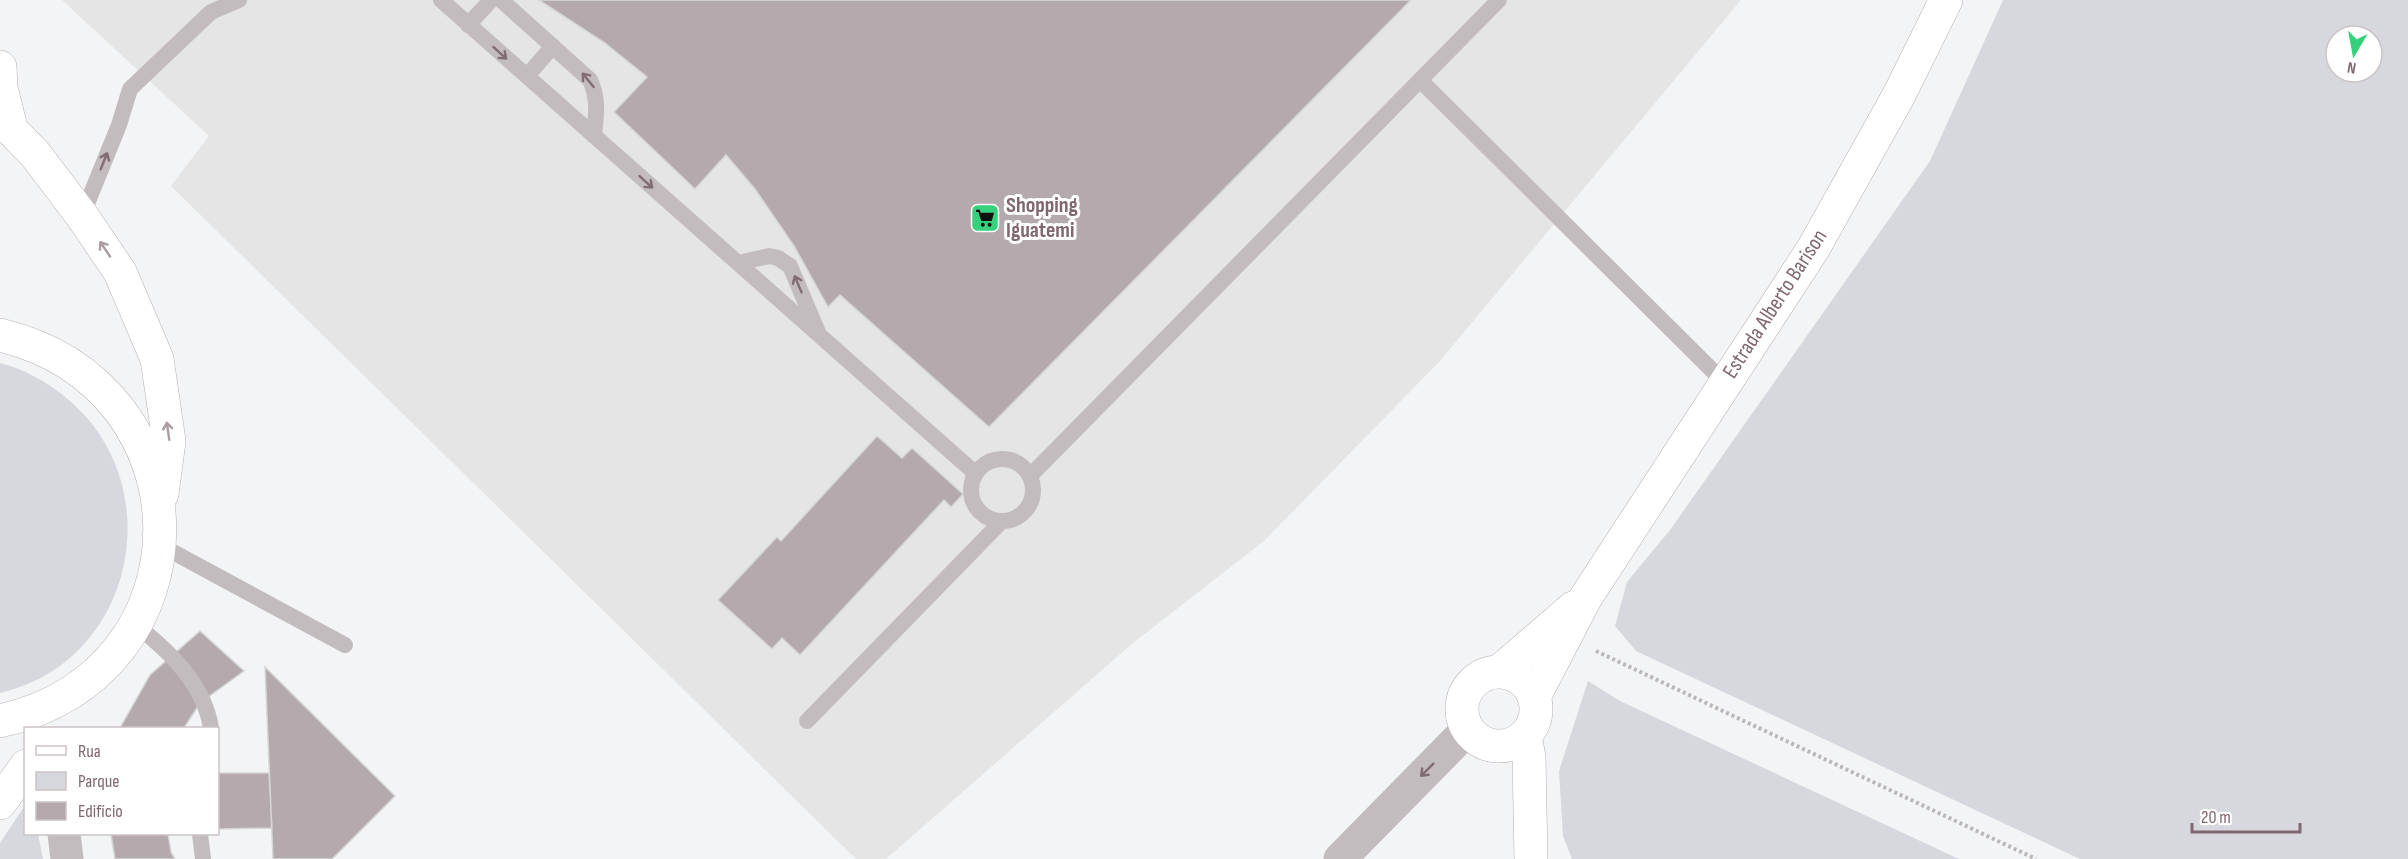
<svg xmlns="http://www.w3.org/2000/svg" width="2408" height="859" viewBox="0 0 2408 859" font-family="'Sofia Sans Condensed',sans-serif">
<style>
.built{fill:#e5e5e6}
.green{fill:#d7d8de;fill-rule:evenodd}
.building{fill:#b4a9ac;stroke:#d5d6d6;stroke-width:1.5}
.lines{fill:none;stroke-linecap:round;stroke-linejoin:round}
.secondary-casing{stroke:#b8afb2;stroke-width:34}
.primary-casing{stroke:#b7b0b2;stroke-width:34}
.path{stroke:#bbb6b8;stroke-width:4;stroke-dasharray:3 3;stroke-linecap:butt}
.lane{stroke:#c3bcbe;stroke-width:16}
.street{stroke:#c3bcbe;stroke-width:33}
.secondary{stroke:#fff;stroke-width:33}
.primary{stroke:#fff;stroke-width:33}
.oneway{stroke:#836b73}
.oneway2{stroke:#ac9ca1}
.labels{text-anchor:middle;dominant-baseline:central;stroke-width:6;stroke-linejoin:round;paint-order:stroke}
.poi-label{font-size:22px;font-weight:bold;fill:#80676f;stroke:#fff;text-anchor:start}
.street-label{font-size:22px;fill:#80676f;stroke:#fff}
</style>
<rect width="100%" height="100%" fill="#f2f4f5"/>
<path class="built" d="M62 0H1741L1439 362 1264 541 1133 643 886 859H856L171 186 209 136Z"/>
<path class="green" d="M2003 0H2408V859H2080L1636 651 1615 626 1627 582 1670 530 1930 161ZM2336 36H2372V72H2336Z
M0 363C24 369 45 381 64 396 172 481 137 662 0 693Z
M1588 681 1620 701 1959 859H1572L1563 836 1559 771Z
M25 805 26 834H38L43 859H0V843Z"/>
<path class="building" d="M539 0H1411L989 427 840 295 828 307 794 246 755 189 726 155 695 189 614 112 647 77 605 43Z
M877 436 902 458 912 448 963 494 951 507 944 500 800 655 782 638 772 649 718 600 777 537 781 541Z
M200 631 244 671 200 703 184 728H120L150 675Z
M265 667 395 796 332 859H273Z
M218 773H269L272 828 218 829Z
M111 834H168L171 852 175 859H115Z"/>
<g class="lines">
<g class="secondary-casing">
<path id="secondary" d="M1500 671 1573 608
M1462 709a37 37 0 1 1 74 0a37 37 0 1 1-74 0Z
M1535 695 1586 597 1813 249 1899 95 1946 0
M1525 736 1529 757 1531 859"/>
</g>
<g class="primary-casing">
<path id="primary" d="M0 67 1 88 11 128
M0 118 35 154 82 216 120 272 157 359 169 441 162 494
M0 335C212 386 214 673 0 721
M0 803 26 766"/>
</g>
<path class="path" d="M1596 651 2036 859"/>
<path class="lane" d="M441 0 975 473
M501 0 590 80C599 99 596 116 594 136
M468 25 491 0
M527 76 553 46
M1420 80 1725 383
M82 216 119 125 130 89 211 12 239 0
M738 263 769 256 778 258 790 266 818 332
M971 490a31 31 0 1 1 62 0a31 31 0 1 1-62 0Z
M1030 476 1499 0
M160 545 345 645
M136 625C170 652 204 684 211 728
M807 721 1001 522
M200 834 203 859"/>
<path class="street" d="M64 834 67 859
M1340 859 1468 729"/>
<use href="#secondary" class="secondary"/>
<use href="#primary" class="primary"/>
</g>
<defs><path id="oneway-shaft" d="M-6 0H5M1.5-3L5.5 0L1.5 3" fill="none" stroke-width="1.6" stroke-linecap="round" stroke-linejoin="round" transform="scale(1.5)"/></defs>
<g class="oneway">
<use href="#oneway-shaft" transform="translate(500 53) rotate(42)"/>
<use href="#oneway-shaft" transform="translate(588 80) rotate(-129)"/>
<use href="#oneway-shaft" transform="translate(104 161) rotate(-68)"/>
<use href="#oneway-shaft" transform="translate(646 182) rotate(42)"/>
<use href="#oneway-shaft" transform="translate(798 284) rotate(-113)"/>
<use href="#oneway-shaft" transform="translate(1427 770) rotate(135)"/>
</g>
<g class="oneway2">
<use href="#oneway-shaft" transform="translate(105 249) rotate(-124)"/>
<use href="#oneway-shaft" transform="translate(168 431) rotate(-98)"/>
</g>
<defs>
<g id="supermarket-square" transform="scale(1.5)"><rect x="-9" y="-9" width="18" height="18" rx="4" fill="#36d17d" stroke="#fff"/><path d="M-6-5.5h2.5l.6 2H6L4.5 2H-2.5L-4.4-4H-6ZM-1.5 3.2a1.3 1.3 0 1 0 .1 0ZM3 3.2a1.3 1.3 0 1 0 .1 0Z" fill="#111"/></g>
</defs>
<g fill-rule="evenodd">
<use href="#supermarket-square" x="985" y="218"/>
</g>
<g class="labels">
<g class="poi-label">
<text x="1006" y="205">Shopping<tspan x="1006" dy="25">Iguatemi</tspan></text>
</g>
<g class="street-label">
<text transform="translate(1775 304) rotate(-57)">Estrada Alberto Barison</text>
</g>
</g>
<rect x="24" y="727" width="195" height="108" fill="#ffffff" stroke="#ccc2c5" stroke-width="1.5"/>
<rect x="36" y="746" width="30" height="9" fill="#ffffff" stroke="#ccc2c5" stroke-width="1.5"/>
<text x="78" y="757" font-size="18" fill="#80676f">Rua</text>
<rect x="36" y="772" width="30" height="18" fill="#d7d8de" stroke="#ccc2c5" stroke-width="1.5"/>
<text x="78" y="787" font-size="18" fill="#80676f">Parque</text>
<rect x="36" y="802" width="30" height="18" fill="#b4a9ac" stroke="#ccc2c5" stroke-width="1.5"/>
<text x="78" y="817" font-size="18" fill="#80676f">Edifício</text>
<g transform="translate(2354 54) rotate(190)"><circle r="28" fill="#ffffff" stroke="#ccc2c5" stroke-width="1.5"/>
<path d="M0-4.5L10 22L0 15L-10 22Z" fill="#36d17d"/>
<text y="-9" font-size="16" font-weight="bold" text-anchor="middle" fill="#80676f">N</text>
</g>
<path d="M2192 823v9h108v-9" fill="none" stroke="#80676f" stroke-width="3"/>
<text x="2201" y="823" font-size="18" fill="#80676f" stroke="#ffffff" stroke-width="4.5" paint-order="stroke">20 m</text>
</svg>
